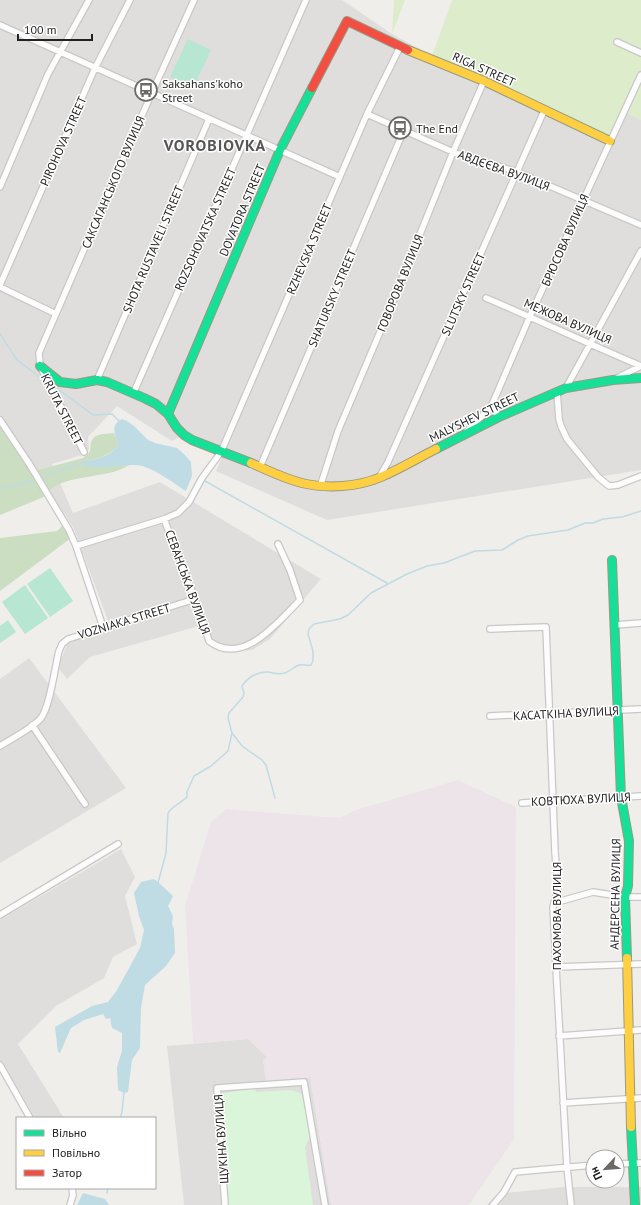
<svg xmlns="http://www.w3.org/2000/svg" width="641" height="1205" viewBox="0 0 641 1205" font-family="'PT Sans',sans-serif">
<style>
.residential{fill:#dfdedc}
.industrial{fill:#ede4e9}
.grass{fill:#ddeccb}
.forest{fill:#cbdec1}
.park{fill:#daf5da}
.pitch{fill:#b7e6d2}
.water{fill:#bfdbe3}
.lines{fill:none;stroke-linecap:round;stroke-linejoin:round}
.stream{stroke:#bfdbe3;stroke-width:1.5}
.street-casing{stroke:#c9c8c7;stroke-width:8}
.fast-casing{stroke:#999a82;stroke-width:10}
.slow-casing{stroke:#999a82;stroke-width:10}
.jam-casing{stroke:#999a82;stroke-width:10}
.street{stroke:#fdfcfc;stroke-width:5.5}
.fast{stroke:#16e098;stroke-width:8}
.slow{stroke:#ffcf43;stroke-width:8}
.jam{stroke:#f24e42;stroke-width:8}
.labels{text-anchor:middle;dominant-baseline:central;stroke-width:3;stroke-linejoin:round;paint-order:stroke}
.street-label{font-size:12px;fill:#222;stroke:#fff}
.poi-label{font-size:12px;fill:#222;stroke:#fff;text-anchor:start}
.district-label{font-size:16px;font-weight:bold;letter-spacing:1px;fill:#555;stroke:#fff}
</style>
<rect width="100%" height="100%" fill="#f0eeeb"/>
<path class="residential" d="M0 0H342L392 34 432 56 608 136 621 110 641 120V470L327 520 216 471 226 448 187 433 172 441 117 406 88 437 89 449 82 455 52 464 73 513 160 482 321 579 270 639 252 650 225 652 208 645 199 626 90 657 67 679 58 667 68 642 111 629 74 529 64 513 58 509 0 416Z
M29 658 126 788 0 863V679Z
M121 849 135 877 125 896 137 944 113 957 104 978 56 1006 18 1044 64 1118H35L5 1066 0 1068V920Z
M248 1039 267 1057 310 1077 331 1205H184L167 1046Z
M564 1187H641V1205H487L497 1194Z"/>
<path class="industrial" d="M458 780 516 807 514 1139 469 1205H331L310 1077 266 1083 263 1060 267 1057 248 1039 193 1043 185 906 211 822 226 809 339 818 346 815 356 810Z"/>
<path class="grass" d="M394 0H405L392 34Z
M452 0H641V120L621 110 608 136 432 56Z"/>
<path class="forest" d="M0 425 31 472 83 458 89 453C91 449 90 443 92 440 95 433 108 434 114 433L118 445C111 457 91 459 80 464L105 467 129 465C109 480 56 473 46 496L0 515Z
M63 525 71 538 0 591V538L57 531Z"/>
<path class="park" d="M255 1088 256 1092 291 1090 302 1094 310 1137 305 1147 313 1205H228L220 1094Z"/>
<path class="pitch" d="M188 39 211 50 193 88 170 77Z
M50 568 73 601 50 617 27 584Z
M25 585 48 618 25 634 2 602Z
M8 620 16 632 0 643V626Z"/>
<path class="water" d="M122 419 127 421 134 426 148 440 155 443 177 448 184 454 191 462 192 476 186 491C173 483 153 467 137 465 122 464 92 472 79 463 91 460 112 457 118 445 115 435 110 425 122 419Z
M154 879 158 882 173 896 168 906 173 916 172 924 174 929 175 953 166 966 145 985 141 1008 140 1048 132 1060 128 1092 124 1093 118 1090 117 1067 122 1051V1033L112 1028 110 1018 106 1019 103 1014 84 1020 71 1028 60 1053 58 1052 55 1027 92 1006 108 1002 117 990 140 948 144 930 139 916 134 893 141 882Z
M83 1193 105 1199 109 1205H77Z"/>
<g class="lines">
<path class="stream" d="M0 334 17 360 37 375 47 384
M54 386 93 415 112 414 120 422
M43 476 81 463
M205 481 387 583
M0 488 9 487 34 480
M275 798 266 765 262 760 242 746 232 733 228 718 229 713 243 697 244 694 242 686C248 677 258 671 269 672 274 673 279 675 285 673 290 671 294 667 299 665 303 664 306 666 311 665L313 661V651L308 634 309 629 314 624 340 619 348 615 371 593 407 574 427 566 444 563 475 551 502 550 518 540 528 536 568 530 585 523H593L603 519 622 517 641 511
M158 883 166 853 168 813C172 806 181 803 187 797V792L194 776 211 766 228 751 232 733
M120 1118 122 1112 124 1092
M107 1193 108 1188"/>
<g class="street-casing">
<path id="street" d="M0 25 340 177
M617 42 641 53
M367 114 453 152 517 172 641 225
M0 187 48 74 89 0
M0 285 95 68 130 0
M0 287 56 314
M486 298C538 320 589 344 641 366
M615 379 641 366
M97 380 209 119
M566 388 641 251
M557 391 559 419 561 426 567 439 598 477 609 486 618 485 641 476
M133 394 306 0
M491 407 499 417
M0 420 30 465 69 530 76 546 103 627
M467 431 491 407 530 316 641 75
M84 452 40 366 39 353 150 97 194 0
M260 467 404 130
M380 476 388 462 544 111
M320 487 338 431 394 299 453 152 484 81
M164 519 195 599 209 641C243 667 278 622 300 600L290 570 278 544
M76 546 164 519 178 513 189 502 202 478 221 452 367 114 400 47
M615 625 641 623
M490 629 546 627 555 852 558 889 553 907 556 967 567 1167 571 1205
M490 716 641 709
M32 725 85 804
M0 746C11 739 33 728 41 718 50 707 55 666 59 651L62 644 68 639 195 599
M522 803 641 796
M554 903 593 892 625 897H641
M0 915 118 844
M556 967 641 964
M559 1036 641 1030
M0 1065 30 1118
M563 1103 641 1098
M617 1164 641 1163
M70 1205 73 1195 72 1188
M225 1205 217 1088 304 1082 325 1205
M493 1205 504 1192 515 1172 593 1165"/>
</g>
<g class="fast-casing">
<path id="fast" d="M40 366 60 382 76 384 97 380 107 382 144 398 156 404 168 414 177 428 184 435 192 440 251 463
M168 414 280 150 312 88
M436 449 499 417 566 388 613 380 641 378
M612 560 621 797 629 841 628 886 625 897 627 958
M631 1127 635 1205"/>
</g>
<g class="slow-casing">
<path id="slow" d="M408 50 484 81 610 141
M251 463C267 470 285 479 302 483 327 489 358 487 381 477 400 469 418 458 436 449
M627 958 631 1127"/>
</g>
<g class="jam-casing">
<path id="jam" d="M312 88 347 21 408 50"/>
</g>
<use href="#street" class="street"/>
<use href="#fast" class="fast"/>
<use href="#slow" class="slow"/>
<use href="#jam" class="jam"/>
</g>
<defs>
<g id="bus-ring" transform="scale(1.15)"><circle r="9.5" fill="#fff" stroke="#6a6968" stroke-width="1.5"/><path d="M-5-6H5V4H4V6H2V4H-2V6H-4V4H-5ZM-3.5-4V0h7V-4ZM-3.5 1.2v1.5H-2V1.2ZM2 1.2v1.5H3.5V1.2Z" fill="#6a6968"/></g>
</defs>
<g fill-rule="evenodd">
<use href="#bus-ring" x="146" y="90"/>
<use href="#bus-ring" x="400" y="128"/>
</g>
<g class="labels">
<g class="street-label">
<text transform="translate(484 69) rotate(24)">RIGA STREET</text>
<text transform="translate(63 141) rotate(-66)">PIROHOVA STREET</text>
<text transform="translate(504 170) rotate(20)">АВДЄЄВА ВУЛИЦЯ</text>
<text transform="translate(113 182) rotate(-67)">САКСАГАНСЬКОГО ВУЛИЦЯ</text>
<text transform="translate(242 210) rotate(-67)">DOVATORA STREET</text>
<text transform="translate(205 229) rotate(-66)">ROZSOHOVATSKA STREET</text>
<text transform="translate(565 240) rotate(-66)">БРЮСОВА ВУЛИЦЯ</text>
<text transform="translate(153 249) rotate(-67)">SHOTA RUSTAVELI STREET</text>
<text transform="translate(309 249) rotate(-67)">RZHEVSKA STREET</text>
<text transform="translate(400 283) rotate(-68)">ГОВОРОВА ВУЛИЦЯ</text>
<text transform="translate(463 294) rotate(-66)">SLUTSKY STREET</text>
<text transform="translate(332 298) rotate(-67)">SHATURSKY STREET</text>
<text transform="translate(568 321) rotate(24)">МЕЖОВА ВУЛИЦЯ</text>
<text transform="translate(62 409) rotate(63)">KRUTA STREET</text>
<text transform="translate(474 417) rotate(-26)">MALYSHEV STREET</text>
<text transform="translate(188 582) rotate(70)">СЕВАНСЬКА ВУЛИЦЯ</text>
<text transform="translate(124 621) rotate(-17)">VOZNIAKA STREET</text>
<text transform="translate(566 713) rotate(-3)">КАСАТКІНА ВУЛИЦЯ</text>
<text transform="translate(581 799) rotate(-3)">КОВТЮХА ВУЛИЦЯ</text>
<text transform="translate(615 894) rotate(-89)">АНДЕРСЕНА ВУЛИЦЯ</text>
<text transform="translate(556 916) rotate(-90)">ПАХОМОВА ВУЛИЦЯ</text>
<text transform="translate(221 1139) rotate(-94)">ЩУКІНА ВУЛИЦЯ</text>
</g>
<g class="poi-label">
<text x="162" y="83">Saksahans'koho<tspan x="162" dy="14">Street</tspan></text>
<text x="416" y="128">The End</text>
</g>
<g class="district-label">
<text x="215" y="145">VOROBIOVKA</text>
</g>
</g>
<rect x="16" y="1117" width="140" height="72" fill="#ffffff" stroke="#a7a7a7"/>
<rect x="24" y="1130" width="20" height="6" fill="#16e098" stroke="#a7a7a7"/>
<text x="52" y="1137" font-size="12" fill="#222222">Вільно</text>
<rect x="24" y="1150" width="20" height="6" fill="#ffcf43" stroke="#a7a7a7"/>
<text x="52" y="1157" font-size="12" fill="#222222">Повільно</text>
<rect x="24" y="1170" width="20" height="6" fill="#f24e42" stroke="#a7a7a7"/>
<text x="52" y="1177" font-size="12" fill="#222222">Затор</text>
<g transform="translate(605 1169) rotate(244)"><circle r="19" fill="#ffffff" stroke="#a7a7a7"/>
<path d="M0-3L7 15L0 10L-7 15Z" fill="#6a6968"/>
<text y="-6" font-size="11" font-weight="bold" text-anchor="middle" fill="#222222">Пн</text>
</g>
<path d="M18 34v6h74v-6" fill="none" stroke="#222222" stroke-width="2"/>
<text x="24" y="34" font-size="12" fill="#222222" stroke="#ffffff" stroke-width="3" paint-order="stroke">100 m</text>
</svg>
